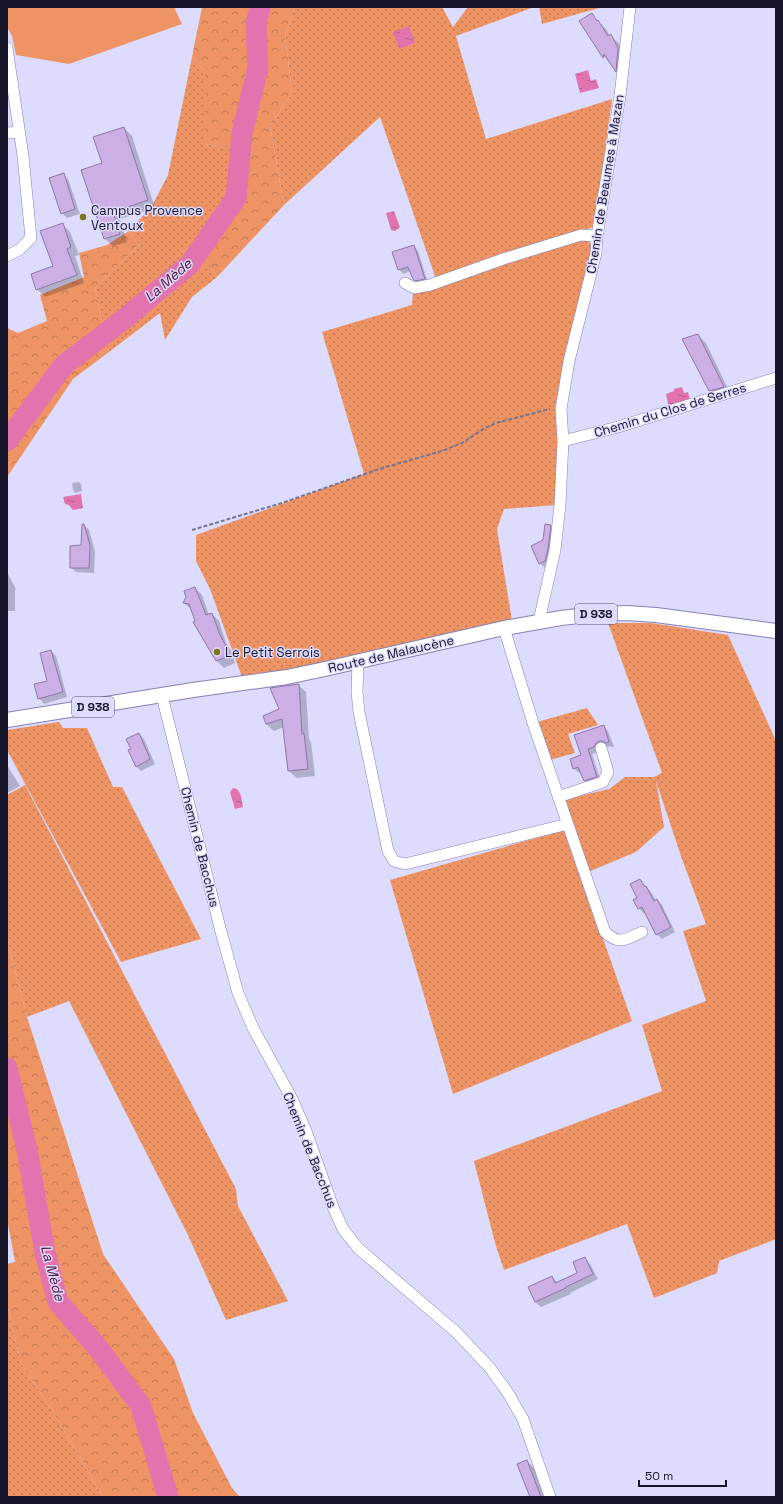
<svg xmlns="http://www.w3.org/2000/svg" width="783" height="1504" viewBox="0 0 783 1504" font-family="'Space Grotesk',sans-serif">
<style>
.grass{fill:url(#grass-dots)}
.forest{fill:url(#forest-crowns)}
.park{fill:#ee9464}
.water{fill:url(#water-ripples)}
.shadow{fill:#0003}
.lines{fill:none;stroke-linecap:round;stroke-linejoin:round}
.river{stroke:#e174af;stroke-width:21}
.building{fill:#ccb0e5;stroke:#8f76a7}
.minor-casing{stroke:#8681b6;stroke-width:12}
.major-casing{stroke:#8681b6;stroke-width:16}
.path{stroke:#76748f;stroke-width:2;stroke-dasharray:4 2;stroke-linecap:butt}
.minor{stroke:#fff;stroke-width:11}
.major{stroke:#fff;stroke-width:14}
.poi-dot{fill:#79761c;stroke:#dddbfe;stroke-width:1.5}
.labels{text-anchor:middle;dominant-baseline:central;stroke-width:3;stroke-linejoin:round;paint-order:stroke}
.shield{fill:#dddbfe;stroke:#525069;stroke-width:1}
.shield-label{font-size:12px;font-weight:bold;fill:#171529}
.street-label{font-size:13px;fill:#171529;stroke:#dddbfe}
.poi-label{font-size:13px;fill:#171529;stroke:#dddbfe;text-anchor:start}
.water-label{font-size:14px;font-style:italic;fill:#510d37;stroke:#dddbfe}
</style>
<defs>
<pattern id="grass-dots" width="8" height="8" patternUnits="userSpaceOnUse"><rect width="8" height="8" fill="#ee9464"/><path d="M2 2h.1M6 6h.1" fill="none" stroke="#c07852" stroke-width="1.8" stroke-linecap="round"/></pattern>
<pattern id="forest-crowns" width="20" height="18" patternUnits="userSpaceOnUse"><rect width="20" height="18" fill="#ee9464"/><path d="M2 6a3 3 0 1 1 6 0M12 15a3 3 0 1 1 6 0" fill="none" stroke="#c07852"/></pattern>
<pattern id="water-ripples" width="26" height="14" patternUnits="userSpaceOnUse"><rect width="26" height="14" fill="#e174af"/><path d="M2 4q2-2 4 0t4 0M15 11q2-2 4 0t4 0" fill="none" stroke="#b55e8e"/></pattern>
</defs>
<rect width="100%" height="100%" fill="#dddbfe"/>
<path class="grass" d="M295 7H442L453 27 468 7H534L456 36 486 139 612 99 595 226 584 231 436 279 380 117 284 205 270 126 292 93 285 35Z
M539 7H603L542 24Z
M192 57 205 71V144L240 150 236 198 218 223 183 252 210 265 217 277 192 297 165 340 160 313 109 352 95 288 139 245 129 231 152 206 168 175Z
M585 239 591 244 592 253 559 442 556 505 504 509 497 529 512 621 305 668 242 677 210 589 196 561V535L364 474 322 332 412 305 413 292Z
M608 623H651L728 635 776 741V1239L719 1261 717 1273 654 1298 627 1224 504 1270 495 1243 474 1161 662 1091 642 1025 706 1001 683 931 706 924 682 859 656 781 664 827 636 852 588 872 563 800 609 789 625 777H654L662 773Z
M587 708 598 725 568 734 575 753 550 760 537 722Z
M59 722 63 728H87L113 787H122L201 939 121 962 7 750V730Z
M25 785 236 1189 238 1206 288 1301 226 1320 187 1233 69 1001 27 1017 7 938V795Z
M567 829 601 933 632 1021 453 1094 390 880Z
M7 1304 21 1363 56 1417 103 1497H7Z"/>
<path class="forest" d="M202 7H295L285 35 292 93 270 126 284 205 217 277 210 265 189 276 183 252 218 223 236 198 240 150 205 144V71L192 57Z
M129 231 139 245 95 288 109 352 73 379 7 477V328L18 333 47 321 40 295 84 277 79 253 107 245Z
M7 938 27 1017 103 1254 174 1359 193 1413 232 1488 240 1497H103L56 1417 21 1363 7 1304V1264L15 1262 7 1219Z"/>
<path class="park" d="M7 7H174L182 24 69 64 16 55 12 36 7 27Z"/>
<path class="water" d="M409 26 415 43 399 49 393 32Z
M588 70 591 81 596 79 599 88 580 93 575 74Z
M394 211 400 227 395 231 391 230 386 213Z
M682 387 684 393 688 392 690 401 669 408 666 394 674 391V389Z
M81 494 83 508 73 510 69 505 65 504 63 497Z
M233 788C241 788 242 800 243 807L235 809 230 792Z"/>
<path class="shadow" d="M591 14 606 29 610 36 619 43 626 56 623 79 603 55Z
M124 128 132 136 155 208 120 219 127 242 113 246 105 239 103 164Z
M63 174 68 179 80 214 67 218 62 213Z
M62 224 70 232 79 255 75 256 84 283 45 297 37 289 54 267Z
M414 247 418 251 428 283H418L414 279 411 271 403 274 399 269Z
M698 335 706 343 731 395 718 399 710 391 683 339Z
M79 482 81 484 82 491 75 493 73 490 72 483Z
M84 525 89 530 95 551 94 573 76 572 71 567 82 546Z
M550 526 555 531 550 566 545 568 540 563 544 541Z
M7 572 16 589 15 590V611H7Z
M195 588 202 595 209 615 212 614 219 621 226 643 233 654 235 663 224 668 217 661 194 622H196L192 610 184 603Z
M51 651 56 656 67 697 44 704 39 698 48 682Z
M298 685 306 692 309 739 311 742 315 776 297 778 289 771 284 727 274 731 266 724 280 710Z
M603 726 608 731 614 747 604 746 599 752 592 754 601 782 590 785 585 780 581 772 579 773 574 768Z
M139 734 144 739 155 764 141 771 136 766 132 750Z
M7 765 20 786 7 793Z
M640 880 651 892 656 901 657 900 662 905 675 932 662 939 657 934 646 912 644 914 639 908Z
M585 1259 590 1264 598 1279 570 1293 571 1294 541 1307 535 1302 529 1287 552 1277 558 1283 578 1273Z
M527 1461 535 1469 545 1497H531Z"/>
<g class="lines">
<path class="river" d="M7 441 64 365 124 319 190 264 236 198 242 133 258 68 256 24 260 7
M7 1068 27 1150 45 1253 58 1302 98 1348 141 1406 168 1497"/>
</g>
<path class="building" d="M592 13 597 21 598 20 608 36 611 34 618 48 616 72 604 54 603 58 579 21Z
M124 127 148 200 113 212 120 234 104 239 81 170 102 163 93 137Z
M64 173 75 209 61 214 49 178Z
M63 223 71 247 67 249 77 275 36 290 31 274 53 266 40 231Z
M414 245 425 279 415 281 413 279 408 267 398 270 392 252Z
M698 334 724 387 709 391 682 339Z
M82 524H84L90 545 89 568H70V546L81 545Z
M545 524 551 525 548 549 545 561 539 564 531 546 543 540Z
M195 587 206 615 212 613 220 635 226 646 229 656 216 661 193 622 195 621 189 604 183 603 186 597 184 591Z
M51 650 63 692 38 699 34 684 47 681 40 653Z
M299 684 302 734 304 733 308 769 288 771 282 719 266 724 263 716 279 709 270 688Z
M604 725 609 742 606 743 603 741H599L596 743 594 747 588 749 597 777 584 781 578 767 573 769 570 759 581 755 574 735Z
M139 733 150 759 136 767 128 750 131 749 126 739Z
M640 879 645 887 646 886 654 901 657 899 671 927 656 935 642 907 638 909 633 900 637 898 630 884Z
M585 1257 593 1274 566 1287V1288L535 1302 528 1287 552 1276 555 1283 577 1273 573 1262Z
M527 1460 541 1497H530L517 1464Z"/>
<g class="lines">
<g class="minor-casing">
<path id="minor" d="M7 48 23 156 31 238 19 250 7 256
M7 133 19 132
M405 283 414 288 430 285 506 258 581 235 597 236
M563 441 618 427 776 378
M539 621 555 550 560 505 563 441 561 409 569 361 596 253 597 236 620 96 630 7
M504 628 533 723 605 932C620 946 626 939 642 932
M358 662 357 692 359 712 388 851 394 861 405 864 568 824
M162 696 220 928 238 993 253 1028 292 1099 306 1131 333 1207 343 1229 358 1248 456 1332 490 1368 508 1393 523 1419 550 1497
M558 797 603 782 608 772 601 748"/>
</g>
<g class="major-casing">
<path id="major" d="M7 720 193 690 287 677 325 669 504 628 561 618 596 614 627 613 656 615 776 631"/>
</g>
<path class="path" d="M192 530 282 503 379 469 442 451 462 443 485 428 496 423 550 409"/>
<use href="#minor" class="minor"/>
<use href="#major" class="major"/>
</g>
<g class="poi-dot">
<circle cx="83" cy="217" r="4"/>
<circle cx="217" cy="652" r="4"/>
</g>
<g class="labels">
<g class="shield">
<rect x="575" y="604" width="42" height="20" rx="3"/>
<rect x="72" y="697" width="42" height="20" rx="3"/>
</g>
<g class="shield-label">
<text x="596" y="614">D 938</text>
<text x="93" y="707">D 938</text>
</g>
<g class="street-label">
<text transform="translate(605 184) rotate(-81)">Chemin de Beaumes à Mazan</text>
<text transform="translate(670 410) rotate(-17)">Chemin du Clos de Serres</text>
<text transform="translate(391 654) rotate(-13)">Route de Malaucène</text>
<text transform="translate(200 847) rotate(76)">Chemin de Bacchus</text>
<text transform="translate(310 1150) rotate(68)">Chemin de Bacchus</text>
</g>
<g class="poi-label">
<text x="91" y="210">Campus Provence<tspan x="91" dy="15">Ventoux</tspan></text>
<text x="225" y="652">Le Petit Serrois</text>
</g>
<g class="water-label">
<text transform="translate(168 280) rotate(-41)">La Mède</text>
<text transform="translate(53 1273) rotate(75)">La Mède</text>
</g>
</g>
<rect width="783" height="1504" fill="none" stroke="#171529" stroke-width="16"/>
<path d="M639 1480v6h87v-6" fill="none" stroke="#171529" stroke-width="2"/>
<text x="645" y="1480" font-size="12" fill="#171529" stroke="#dddbfe" stroke-width="3" paint-order="stroke">50 m</text>
</svg>
